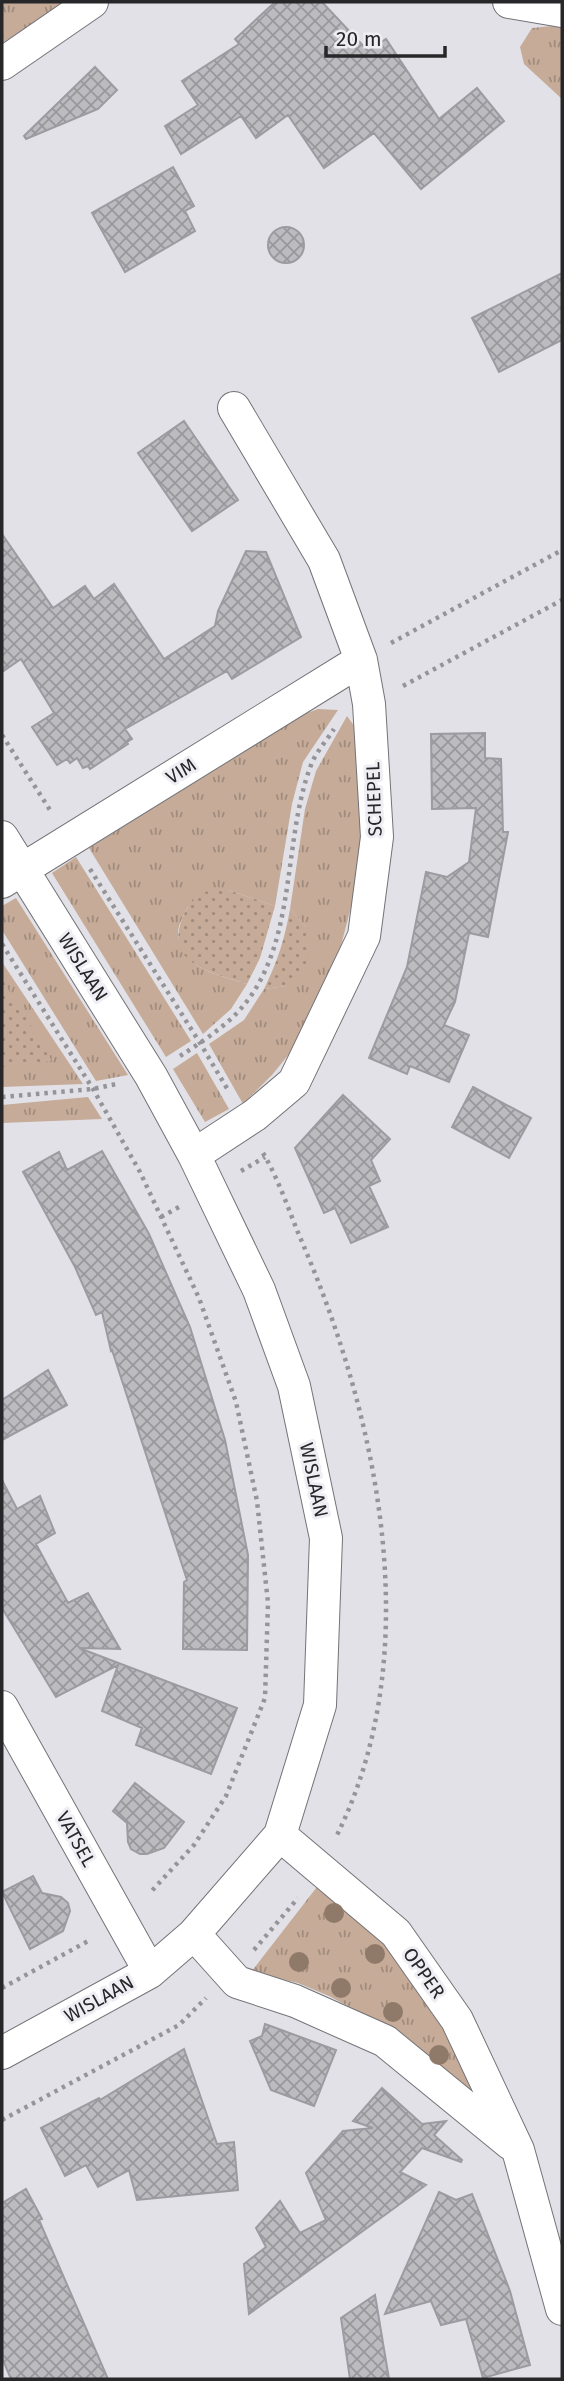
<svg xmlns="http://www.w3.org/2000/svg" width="564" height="2381" viewBox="0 0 564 2381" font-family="'Fira Sans',sans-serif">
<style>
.grass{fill:url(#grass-tufts)}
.park{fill:url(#park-dots)}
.building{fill:url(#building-cross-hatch);stroke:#9c9ba1;stroke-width:2}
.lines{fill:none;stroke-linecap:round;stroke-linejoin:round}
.minor-casing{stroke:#737378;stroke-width:34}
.path{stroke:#959599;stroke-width:4.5;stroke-dasharray:3.5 5;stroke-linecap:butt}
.minor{stroke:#fff;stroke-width:32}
.tree{fill:#8f7a6a}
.labels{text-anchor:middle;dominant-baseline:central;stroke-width:6;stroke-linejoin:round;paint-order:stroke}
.street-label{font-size:19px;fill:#272729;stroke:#efeef4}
</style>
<defs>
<pattern id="grass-tufts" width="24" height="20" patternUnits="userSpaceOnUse" patternTransform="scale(1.75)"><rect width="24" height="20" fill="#c5ab98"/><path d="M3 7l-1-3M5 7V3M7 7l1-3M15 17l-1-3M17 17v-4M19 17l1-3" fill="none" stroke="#a08b7c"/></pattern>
<pattern id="park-dots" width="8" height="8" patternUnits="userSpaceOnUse" patternTransform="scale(1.75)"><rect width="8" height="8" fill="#c5ab98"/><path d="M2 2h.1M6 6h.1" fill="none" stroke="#a08b7c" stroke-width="1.8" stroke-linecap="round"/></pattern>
<pattern id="building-cross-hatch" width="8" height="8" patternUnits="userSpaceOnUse" patternTransform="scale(1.75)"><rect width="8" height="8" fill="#bbbbc0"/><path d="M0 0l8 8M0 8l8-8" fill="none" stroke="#98989c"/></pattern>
</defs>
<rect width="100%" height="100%" fill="#e2e1e7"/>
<path class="grass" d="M2 2H67L2 43Z
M562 25V99L524 64 520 47 532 28Z
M318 709 338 710 303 762 292 804 275 906 228 890 188 907C184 914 178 925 178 933 179 969 220 975 247 984L231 1009 203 1034 89 848 304 714Z
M347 716 361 735 363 799 360 854 352 903 337 961 298 1043 272 1075 243 1104 209 1044 244 1020 264 989 286 986 306 927 290 909 305 809 316 771Z
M76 857 191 1041 166 1057 52 873Z
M16 898 128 1075 96 1081 2 930V906Z
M2 962 83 1084 2 1087Z
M197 1053 229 1109 205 1122 173 1069Z
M88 1097 102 1119 2 1123V1105Z
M320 1883 396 1952 430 2001 494 2125 374 2020 329 1996 298 1983 251 1972Z"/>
<path class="park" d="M228 890 275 906 260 958 247 984C226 977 203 973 186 957 168 941 185 900 205 892 211 890 221 891 228 890Z
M290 909 306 927 310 949 304 970 286 986 264 989C277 963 285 938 290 909Z
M2 979 52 1061 2 1067Z"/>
<path class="building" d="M275 2H322L368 51 386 39 439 119 477 88 504 121 421 189 374 133 324 168 288 115 256 138 241 116 181 154 165 126 198 105 182 81 239 44 235 39Z
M95 67 117 90 98 109 26 139 24 136Z
M173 167 194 206 185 211 195 231 125 272 92 213Z
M268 245a18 18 0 1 1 36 0a18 18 0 1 1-36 0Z
M562 273V340L499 372 472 318Z
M184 421 238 500 192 531 138 453Z
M2 534 53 608 85 586 94 599 114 584 164 659 215 626 218 611 246 551 266 552 301 637 232 679 227 671 125 729 132 739 127 742 128 744 90 769 88 766 83 768 77 758 70 763 67 759 57 765 32 727 54 713 21 659 2 672Z
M485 733V758L501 759 503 832H508L488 937 469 933 455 1002 444 1025 469 1035 449 1082 410 1066 407 1074 369 1058 407 967 426 872 447 877 469 862 476 808 432 809 431 734Z
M473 1087 531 1118 509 1158 452 1127Z
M343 1095 390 1139 371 1160 380 1181 369 1186 388 1227 351 1243 335 1208 324 1213 295 1148Z
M102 1151 149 1234 190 1327 225 1440 248 1555 247 1650 183 1649 184 1582 187 1580 112 1350 111 1351 102 1312 96 1315 75 1267 23 1172 59 1152 67 1170Z
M48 1370 67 1405 2 1440V1400Z
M2 1480 17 1509 40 1496 55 1533 36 1544 68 1603 88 1593 120 1649 79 1648 237 1708 211 1774 136 1745 142 1728 102 1711 118 1665 56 1697 2 1608Z
M135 1783 184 1822 164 1848 147 1854H140L131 1849 128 1842 127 1823 113 1811Z
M33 1876 42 1893 61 1897 68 1903 70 1911 63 1931 30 1949 2 1892Z
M265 2024 336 2050 314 2106 271 2090 250 2041 262 2036Z
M184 2049 217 2144 234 2142 238 2190 137 2200 129 2170 98 2187 86 2165 65 2176 41 2128 99 2098 100 2100Z
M382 2088 422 2124 446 2121 434 2135 462 2160 461 2162 422 2148 400 2172 426 2185 249 2314 244 2264 266 2247 256 2228 280 2201 300 2233 326 2220 306 2173 343 2131 373 2128 353 2121Z
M26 2189 42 2219 39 2220 108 2379H11L2 2358V2203Z
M439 2192 456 2200 472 2194 510 2291 530 2365 483 2378 466 2319 441 2325 431 2301 385 2314Z
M375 2295 389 2379H350L341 2318Z"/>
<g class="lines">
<g class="minor-casing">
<path id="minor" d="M509 2 562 11
M2 64 92 2
M2 837 151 1076 194 1155 259 1290 294 1386 326 1538 320 1705 280 1835 194 1934 150 1972 2 2053
M2 882 361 660
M194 1155 255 1115 294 1082 364 936 377 837 369 704 361 660 324 560 234 408
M2 1707 150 1972
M280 1835 396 1933 457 2020 518 2150 562 2309
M194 1934 237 1982 295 2001 385 2041 511 2144"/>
</g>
<path class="path" d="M391 643 562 550
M403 686 562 600
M2 735 50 810
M90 869 200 1043 228 1090
M2 944 93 1089 140 1172 199 1298 236 1402 257 1501 268 1603 265 1698 226 1796 194 1845 149 1894
M180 1056C199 1044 220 1030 236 1014 299 949 281 844 311 765 316 752 327 740 334 729
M2 1097 93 1089 116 1084
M263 1153C278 1178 288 1208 299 1235 378 1416 429 1652 336 1837
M241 1171 265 1157
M161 1217 179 1207
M254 1950 298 1898
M2 1988 90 1940
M2 2120 179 2025 206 1998"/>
<use href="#minor" class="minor"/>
</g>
<g class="tree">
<circle cx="334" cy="1913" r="10"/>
<circle cx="375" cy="1954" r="10"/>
<circle cx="299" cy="1962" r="10"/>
<circle cx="341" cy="1988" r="10"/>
<circle cx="393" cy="2012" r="10"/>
<circle cx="439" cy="2055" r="10"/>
</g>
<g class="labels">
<g class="street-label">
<text transform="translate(181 771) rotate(-32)">VIM</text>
<text transform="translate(374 799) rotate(-92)">SCHEPEL</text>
<text transform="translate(83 967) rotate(58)">WISLAAN</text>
<text transform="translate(314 1480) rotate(78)">WISLAAN</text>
<text transform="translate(76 1839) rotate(61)">VATSEL</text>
<text transform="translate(424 1973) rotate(55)">OPPER</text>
<text transform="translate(99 1999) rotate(-29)">WISLAAN</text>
</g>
</g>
<rect width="564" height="2381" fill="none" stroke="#272729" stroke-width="7"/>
<path d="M326 46v10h119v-10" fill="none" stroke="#272729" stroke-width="3.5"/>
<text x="336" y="46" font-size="21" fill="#272729" stroke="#efeef4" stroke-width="5" paint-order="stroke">20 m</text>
</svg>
